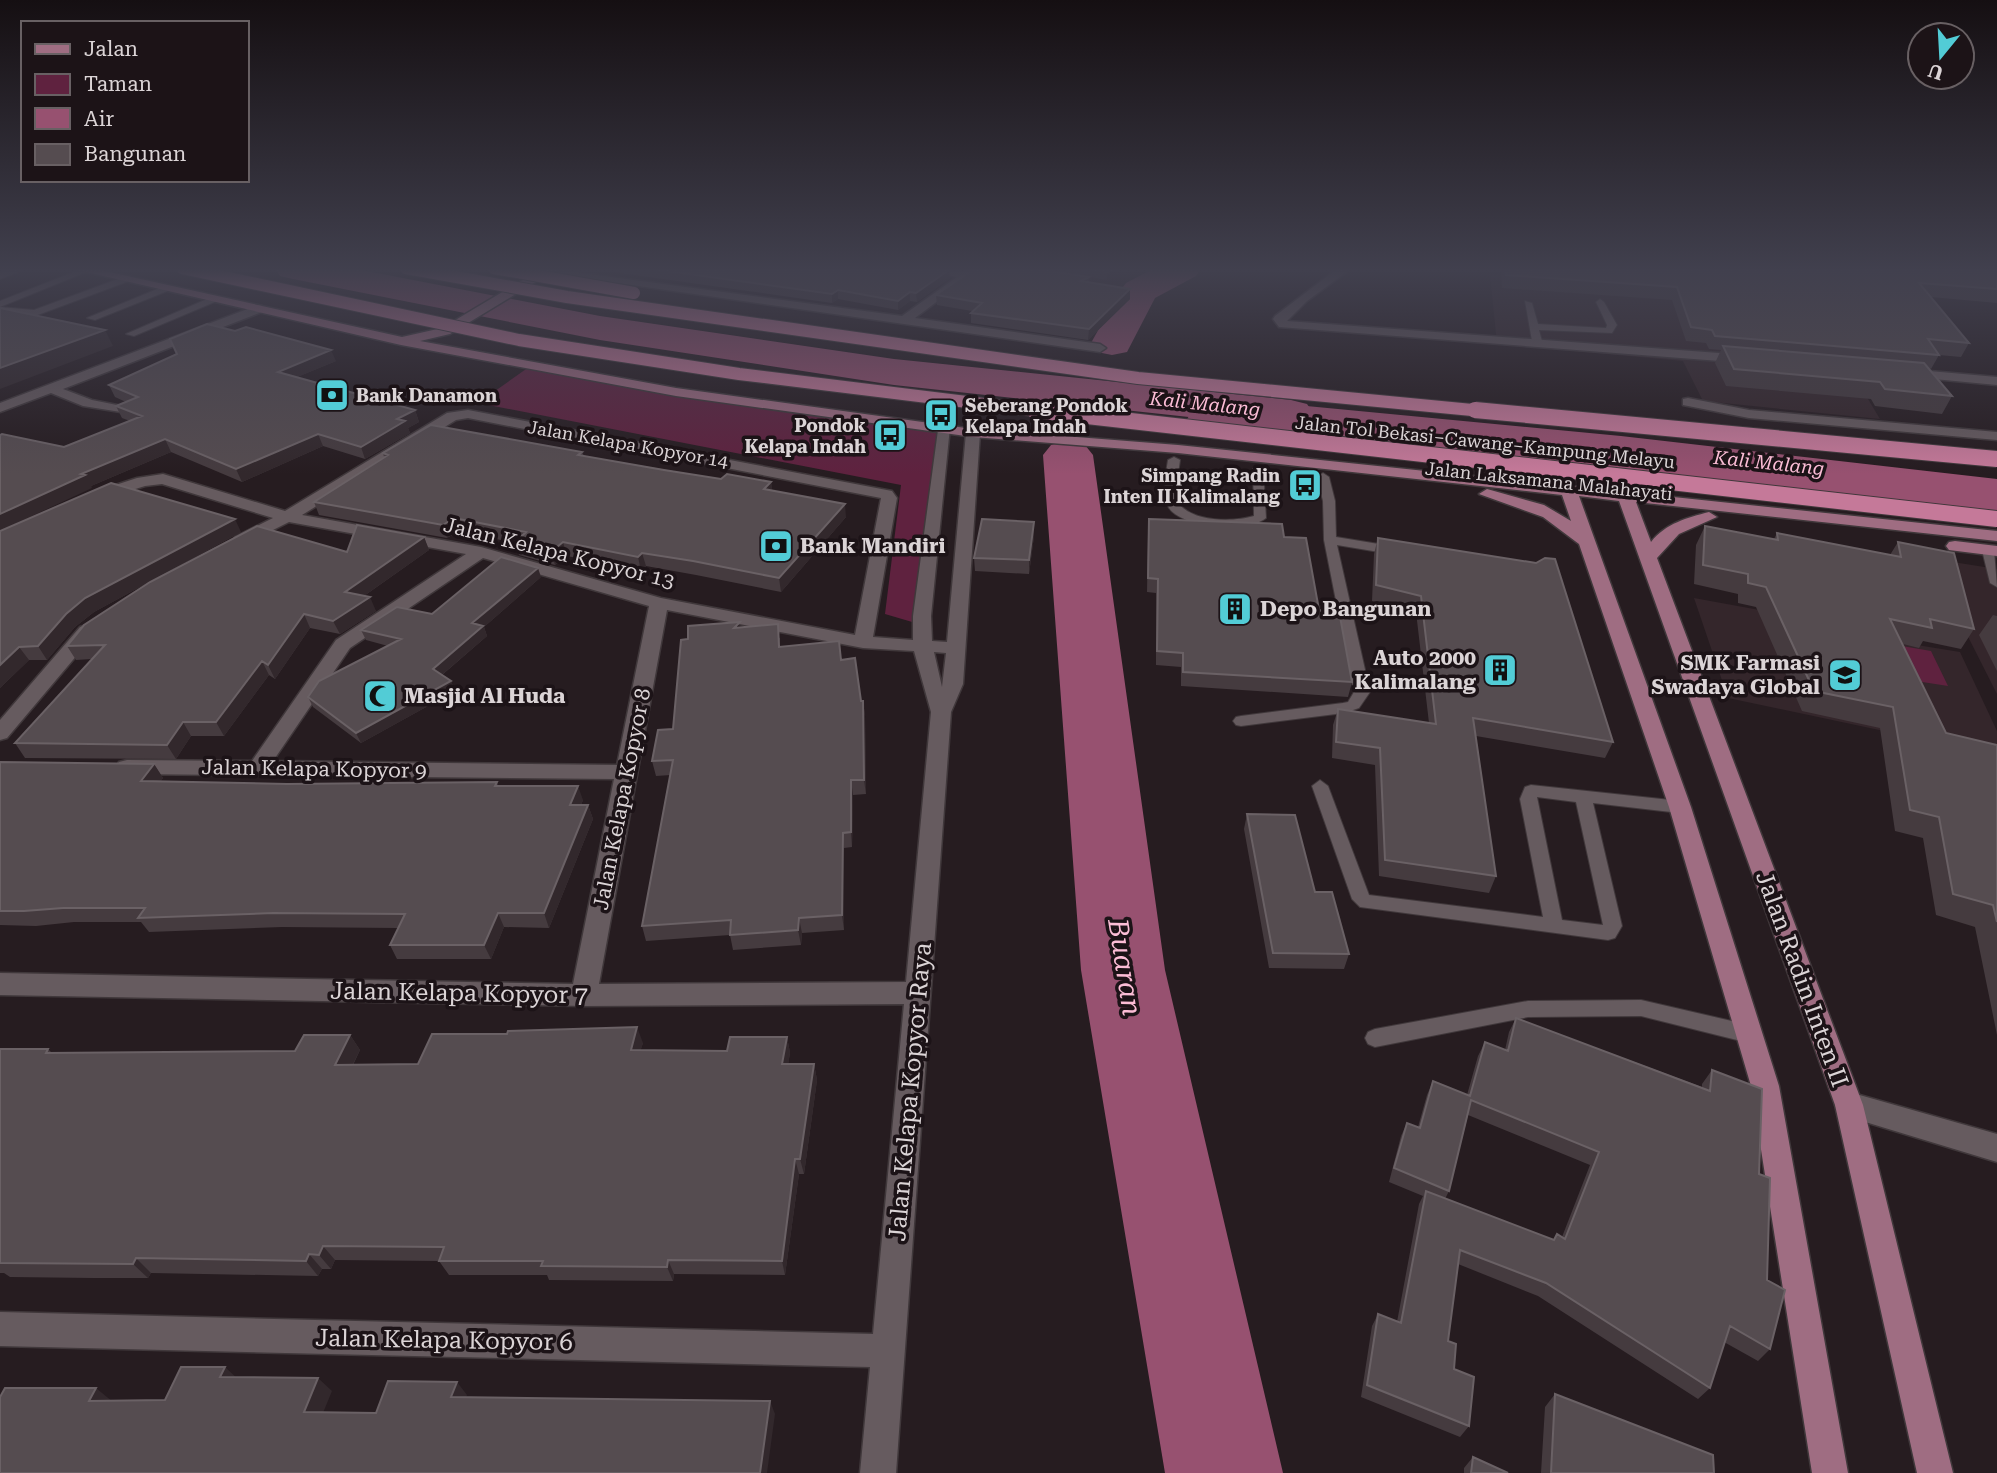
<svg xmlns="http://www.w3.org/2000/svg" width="1997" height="1473" viewBox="0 0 1997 1473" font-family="'Roboto Serif',serif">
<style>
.built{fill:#34262b}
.green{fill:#5f223f}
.water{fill:#975170}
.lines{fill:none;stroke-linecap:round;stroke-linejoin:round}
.river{fill:#975170;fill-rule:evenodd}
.service-casing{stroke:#40383b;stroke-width:2}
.minor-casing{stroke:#40383b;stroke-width:3}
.tertiary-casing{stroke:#40383b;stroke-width:3}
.primary-casing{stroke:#40383b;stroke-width:3}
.service{fill:#665b5f;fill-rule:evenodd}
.minor{fill:#665b5f;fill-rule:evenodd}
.tertiary{fill:#665b5f;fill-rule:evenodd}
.primary{fill:#9f6d82;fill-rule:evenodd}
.motorway-bridge-far1-casing{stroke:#40383b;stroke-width:14;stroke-linecap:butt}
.motorway-bridge-casing{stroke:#40383b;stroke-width:18;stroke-linecap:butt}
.motorway-bridge-far1{stroke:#c57999;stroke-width:12}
.motorway-bridge{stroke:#c57999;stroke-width:16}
.wall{fill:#453b3f;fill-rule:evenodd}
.shaded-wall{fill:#32282c}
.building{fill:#554c50;stroke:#6a6165;stroke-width:2}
.labels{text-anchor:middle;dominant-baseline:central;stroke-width:7;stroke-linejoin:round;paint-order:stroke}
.far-poi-label{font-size:18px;font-weight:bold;fill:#dbd4d6;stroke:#1c1317;text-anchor:start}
.far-street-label{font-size:18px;fill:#dbd4d6;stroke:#1c1317}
.far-water-label{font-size:19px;font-style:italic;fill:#fcbdd6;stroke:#1c1317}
.poi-label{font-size:21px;font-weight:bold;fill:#dbd4d6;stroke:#1c1317;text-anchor:start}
.street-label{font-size:21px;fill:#dbd4d6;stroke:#1c1317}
.near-street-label{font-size:24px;fill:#dbd4d6;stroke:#1c1317}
.near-water-label{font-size:28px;font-style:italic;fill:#fcbdd6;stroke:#1c1317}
</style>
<rect width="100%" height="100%" fill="#261c20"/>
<path class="built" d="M1011 268H1160L1132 289Z
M1490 274 1832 299 1853 374 1880 419 1703 401 1683 361 1497 344Z
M1940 560 1997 569V694L1955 611Z
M1694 598 1831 623 1917 645 1960 652 1997 731V755L1728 698Z"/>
<path class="green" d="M529 367 945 430 919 624 885 614 901 485 478 403Z
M1832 634 1931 651 1948 686 1858 672Z"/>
<path class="water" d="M1202 396 1621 436 1997 479V519L1182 427Z"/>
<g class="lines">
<path class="river" d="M275 268H351L600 316 894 359 1291 400 1307 404 1314 414 1307 424 1291 428 894 385 600 340 293 279 280 276Z
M1155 268H1201L1196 276 1155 298 1127 352 1112 355 1097 352 1091 343 1120 291 1126 283Z
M1068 440 1085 445 1093 455 1165 970 1283 1473H1165L1081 970 1043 455 1051 445Z"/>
<g class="service-casing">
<path id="service" d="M16 268H29L0 279V273Z
M84 268 91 270 0 307V301Z
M126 276 130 279 129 281 35 316 0 313V307L34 310Z
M167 285 171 288 170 290 95 320 87 318Z
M214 296 218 299 217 301 134 336 126 334Z
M1600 299 1604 302 1617 325 1612 333 1539 330 1542 341 1537 344 1532 341 1525 301 1532 303 1538 324 1606 328 1607 325 1596 302Z
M1174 457 1180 460 1176 488 1180 505C1195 522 1233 522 1254 516L1253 469 1259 466 1263 467 1266 518C1249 533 1182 528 1169 508 1160 494 1166 475 1168 460Z
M1323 473 1329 477 1335 501 1336 537 1397 547 1403 551 1397 555 1337 545 1370 692 1359 708 1344 713 1241 726 1236 725 1233 721 1236 717 1241 716 1343 703 1348 702 1354 692 1324 540 1323 501 1317 477Z
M1988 546 1994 550 1997 587 1990 583 1982 550Z
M1320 780 1328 786 1369 895 1543 917 1520 799 1525 787 1531 785 1680 801 1686 803 1688 807 1686 811 1680 813 1593 803 1622 926 1615 938 1608 940 1360 907 1352 899 1312 786ZM1537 797 1576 802 1603 925 1562 920Z
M1641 1000 1749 1025 1756 1028 1759 1034 1756 1040 1749 1043 1641 1016 1528 1017 1375 1047 1368 1044 1365 1038 1368 1032 1375 1029 1528 1001Z"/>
</g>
<g class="minor-casing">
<path id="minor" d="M544 268 902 316 957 277 915 268 966 272 995 268V272L963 278V282L915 318 1100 344 1106 348 1100 352 548 273 544 272Z
M1338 268H1352L1307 301 1287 321 1746 355 1753 359 1746 363 1279 327 1273 319 1275 316Z
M258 305 262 306V312L63 389 92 400 127 407V413L83 406 51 393 0 412V403Z
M1907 369 1997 377V385L1902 376 1900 373Z
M1688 398 1749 410 1997 432V440L1749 418 1683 405V399Z
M468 410 892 491 897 498 873 637 913 640V616L938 430 945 426 950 427 931 616 932 641 947 642 966 433 973 429 980 433 963 684 951 712 896 1473H860L870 1367 0 1346V1312L873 1334 904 1004 584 1006 0 995V973L573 984 614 779 127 774 119 772 116 767 119 762 127 760 252 761 336 640 466 554 289 522 241 546 233 541 235 537 273 518 162 484 145 486 97 501 89 496 91 493 137 478 163 474 285 511 447 413ZM468 418 881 498 855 635 661 598 481 547 302 515 456 420ZM483 558 649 606 617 765 273 761 350 648ZM667 610 863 648 914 651 931 712 906 982 599 984ZM934 652 946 653 942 687Z
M87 625 96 631 94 635 7 738 0 740V720L80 627Z"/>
</g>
<g class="tertiary-casing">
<path id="tertiary" d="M1849 1092 1997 1134V1162L1839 1114 1835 1105 1839 1096Z"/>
</g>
<g class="primary-casing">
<path id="primary" d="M69 268H91L402 337 442 328 543 268H552V272L450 334 420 341 676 388 973 429 1178 445 1997 531V541L1636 502 1651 542C1666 523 1687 518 1709 512L1717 517 1679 534 1657 558 1863 1105 1953 1473H1917L1835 1105 1619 501 1579 496 1691 807 1779 1086 1848 1473H1812L1751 1086 1669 807 1579 544 1543 517 1479 494 1487 489 1544 505 1571 521 1562 495 1178 453 973 437 676 396 401 345Z
M1955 541 1997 546V556L1949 550 1946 546 1949 542Z"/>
</g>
<use href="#service" class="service"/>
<use href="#minor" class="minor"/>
<use href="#tertiary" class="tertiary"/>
<use href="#primary" class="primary"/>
<g class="motorway-bridge-far1-casing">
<path id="motorway-bridge-far1" d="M182 268 519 340 739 374 1048 412
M406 268 567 297 1138 378 1493 412
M494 268 634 293"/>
</g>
<g class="motorway-bridge-casing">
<path id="motorway-bridge" d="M1034 410 1997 519
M1475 410 1997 459"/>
</g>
<use href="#motorway-bridge-far1" class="motorway-bridge-far1"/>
<use href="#motorway-bridge" class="motorway-bridge"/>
</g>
<path class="wall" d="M612 268H942L950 278 917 302 910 301 898 310 838 299 832 303 613 272Z
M950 268H1030L1089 277V282L1130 289V299L1088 340 971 323V313L972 311 937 305 936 295 982 268 966 269Z
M1040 268H1139L1107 280Z
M1501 268H1997V303L1931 297 1969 343 1961 357 1939 355 1931 369 1929 368 1952 396 1942 414 1875 406 1871 399 1726 386 1715 363 1721 350 1709 349 1706 343 1686 341 1672 300 1502 288Z
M336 361 297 377 415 410 419 422 408 428 410 433 365 459 323 446 242 482 171 452 91 486 92 488 64 447 130 421 122 418 116 406 126 402 115 397 109 385Z
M582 452 584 456 721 479 771 482 772 490 846 517 781 592 696 575 646 566 641 571 567 556 555 565 519 555 515 543 459 531 447 538 319 515 314 502 384 457 383 453Z
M1149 519 1284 537 1319 610 1352 682 1348 697 1181 686V667L1156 665V593L1147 592 1148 533Z
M1705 526 1774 539 1777 533 1890 555 1898 542 1974 629 1961 649 1923 641 1919 648 1903 644 1946 733 1997 745V1035L1975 927 1936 915 1923 838 1895 831 1880 728 1802 711 1756 607 1738 603V594L1694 584 1696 545Z
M0 531 241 532 94 612 75 627 47 660H29L0 688Z
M1034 536 1029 574 975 571 974 558Z
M424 537 429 550 364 596 376 611 340 634 310 628 275 679 269 675 224 736H191L176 759 25 758 15 743 92 659 76 660 67 646 347 552Z
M1378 538 1613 742 1605 758 1476 736 1496 876 1489 893 1379 876 1375 765 1332 758 1333 725 1338 709 1429 723 1416 612 1372 601 1374 554Z
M541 577 484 627 487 636 442 675 451 681 455 691 361 743 313 707 308 697 388 646 366 640 361 630 432 614Z
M1993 615 1997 616V671L1979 635Z
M741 627 780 638V646L841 660 861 701H863L865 716 866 794 853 795 852 847 844 848V930L802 933 801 945 733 950 730 935 646 941 642 926 671 775 656 776 652 761Z
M0 762 154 764 163 778 160 782 287 784 497 782 498 786 583 800 581 805H588L593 819 549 928 504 927 491 959H397L390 945 398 928 282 927 149 932 141 922H74L36 926 0 925Z
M1247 814 1349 954 1344 969 1269 968 1244 829Z
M1516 1018 1702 1087V1084L1712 1070 1759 1174 1767 1280 1770 1349 1758 1361 1724 1342 1710 1388 1698 1399 1538 1296 1458 1264 1448 1341 1469 1426 1460 1437 1361 1397 1372 1326 1378 1314 1397 1322 1419 1204 1423 1196 1389 1182 1401 1136 1407 1123 1418 1127 1427 1095 1433 1081 1467 1095 1478 1056 1485 1042 1505 1050 1509 1032ZM1468 1115 1590 1165 1562 1237 1557 1234 1553 1240 1445 1199 1449 1191Z
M350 1035 360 1050 353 1065 418 1064 643 1043 640 1051H727L787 1037 790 1053 788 1064H814L817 1080 804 1174H799L785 1275 674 1274 673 1281 549 1280 547 1275H449L439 1261 335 1260 331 1269H322L318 1276 151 1273 148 1278H93L10 1277 4 1273H0V1049H48L52 1053 295 1051Z
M1555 1394 1714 1473H1541L1545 1407Z
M1473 1457 1508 1473H1464V1468Z"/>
<path class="shaded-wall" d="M1117 268H1139L1107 280V272Z
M949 270 950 278 917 302 916 293Z
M1130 289V299L1088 340 1089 329Z
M838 290V299L832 303V294Z
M910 292V301L898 310V301Z
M105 330 113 346 0 389V368Z
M331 350 336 361 283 383 278 372Z
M415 410 419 422 408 428 410 433 365 459 361 447 397 419Z
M318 434 323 446 242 482 236 469Z
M165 439 171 452 91 486 92 488 0 531V514L81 474Z
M771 482 773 495 764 489Z
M845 504 846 517 781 592 779 578Z
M454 518 459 531 447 538 443 525Z
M235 519 241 532 94 612 75 627 47 660 38 646 66 614 85 598Z
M1034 522V536L1029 574V560Z
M424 537 429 550 351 605 345 592Z
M563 542 567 556 555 565 551 552Z
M642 553 646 566 641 571 638 557Z
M538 568 541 577 484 627 487 636 437 679 433 669 472 623Z
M370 597 376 611 340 634 333 621Z
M304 614 310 628 275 679 268 665Z
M19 647 29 660 0 688V665Z
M262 661 269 675 224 736 216 722Z
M451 681 455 691 361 743 356 733Z
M863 701 865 716 866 794 864 780Z
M183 722 191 736 176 759 167 745Z
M154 764 163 778 151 796 141 781Z
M851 780 853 795 852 847 851 832Z
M578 786 583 800 575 819 570 805Z
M588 805 593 819 549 928 544 913Z
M843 833 844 848V930L842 915Z
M498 913 504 927 491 959 484 945Z
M799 918 802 933 801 945 798 930Z
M637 1027 643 1043 636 1066 631 1050Z
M350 1035 360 1050 345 1080 335 1065Z
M787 1037 790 1053 786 1080 782 1064Z
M814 1064 817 1080 804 1174 800 1159Z
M795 1159 799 1174 785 1275 782 1261Z
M323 1246 335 1260 331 1269 319 1255Z
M309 1254 322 1269 318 1276 306 1261Z
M136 1258 151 1273 148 1278 133 1264Z
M668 1260 674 1274 673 1281 667 1267Z
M225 1367 240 1381 220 1377Z
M318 1378 332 1391 318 1425 304 1412Z
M457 1382 467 1395 462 1411 451 1397Z
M96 1388 113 1402 89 1401Z
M770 1401 775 1414 767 1473H760Z"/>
<path class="building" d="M646 268H942L949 270 916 293 910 292 898 301 838 290 832 294Z
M983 268H1030L1089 277 1081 281 1130 289 1089 329 971 313 982 303 936 295 971 271Z
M1087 268H1117L1107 272Z
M1505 268H1997V289L1919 283 1969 343 1928 339 1939 355 1715 336 1712 330 1691 327 1677 287 1506 275Z
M0 308 105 330 0 368Z
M207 324 235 331 246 327 331 350 278 372 415 410 397 419 405 421 361 447 318 434 236 469 165 439 81 474 85 475 0 514V435L2 434 64 447 142 416 116 406 138 397 109 385 177 354 170 339Z
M1723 346 1924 363 1952 396 1885 389 1880 382 1734 369Z
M431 425 582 452 578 455 664 470 721 479 727 474 771 482 764 489 845 504 779 578 693 561 642 553 638 557 563 542 551 552 515 542 526 532 454 518 443 525 314 502 388 455 383 453Z
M111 483 235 519 85 598 66 614 38 646 19 647 0 665V531Z
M982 519 1034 522 1029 560 974 558Z
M1149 519 1282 524 1284 537 1306 538 1319 610 1339 611 1352 682 1183 672V653L1157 651 1158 579 1148 578Z
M357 525 424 537 345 592 370 597 333 621 304 614 268 665 262 661 216 722H183L167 745 15 743 105 645 67 646 84 625 150 582 257 526 347 552Z
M1705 526 1778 540 1777 533 1901 557 1898 542 1954 553 1974 629 1930 619 1932 628 1890 619 1946 733 1997 745V922L1993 905 1953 894 1939 817 1910 810 1893 707 1814 691 1766 587 1748 583V574L1703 565Z
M1378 538 1536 563 1545 558 1555 559 1613 742 1473 718 1496 876 1385 860 1380 748 1336 742 1338 709 1436 724 1421 596 1376 585Z
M501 557 538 568 472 623 483 626 433 669 451 681 356 733 308 697 319 681 401 639 361 630 397 607 432 614Z
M740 622 734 628 778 624 779 647 839 641 841 660 855 658 861 701H863L864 780H851V832L843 833 842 915 799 918 798 930 730 935 731 920 642 926 673 760 652 761 658 730 673 729 681 640 688 639V626Z
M0 762 154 764 141 781 287 784 497 782 495 786H578L570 805H588L544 913H498L484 945H390L405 914 273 913 138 918 145 908H63L24 911H0Z
M1247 814 1295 815 1315 892H1332L1349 954 1273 953Z
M1516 1018 1710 1091 1712 1070 1762 1089 1759 1174 1770 1178 1767 1280 1785 1290 1770 1349 1730 1326 1710 1388 1546 1283 1460 1250 1448 1341 1456 1344 1454 1369 1474 1377 1469 1426 1367 1385 1378 1314 1401 1323 1426 1191 1554 1240 1557 1234 1565 1239 1599 1152 1471 1100 1449 1191 1394 1168 1407 1123 1420 1128 1433 1081 1470 1096 1485 1042 1508 1051Z
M637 1027 631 1050 727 1051 730 1037H787L782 1064H814L800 1159H795L782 1261 668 1260 667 1267 541 1266 543 1261H439L444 1247 323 1246 319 1255 309 1254 306 1261 136 1258 133 1264 0 1263V1049H48L46 1053 295 1051 304 1035H350L335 1065 418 1064 432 1034H507L508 1031Z
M181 1367H225L220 1377 318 1378 304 1412 376 1413 388 1381 457 1382 451 1397 770 1401 760 1473H0V1397L5 1388H96L89 1401 165 1400Z
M1555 1394 1713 1455 1714 1473H1551Z
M1473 1457 1508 1473H1471Z"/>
<linearGradient id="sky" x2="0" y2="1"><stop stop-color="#150f12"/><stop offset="0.57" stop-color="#41404e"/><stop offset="1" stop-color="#41404e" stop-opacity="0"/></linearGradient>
<rect width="1997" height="474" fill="url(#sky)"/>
<defs>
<g id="bank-square" transform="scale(1.75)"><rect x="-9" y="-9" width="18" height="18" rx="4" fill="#52ccd6" stroke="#1c1317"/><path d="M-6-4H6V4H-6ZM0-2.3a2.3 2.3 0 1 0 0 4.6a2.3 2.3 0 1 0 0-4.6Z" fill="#111"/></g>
<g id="bus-square" transform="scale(1.75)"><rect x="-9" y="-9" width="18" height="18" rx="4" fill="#52ccd6" stroke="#1c1317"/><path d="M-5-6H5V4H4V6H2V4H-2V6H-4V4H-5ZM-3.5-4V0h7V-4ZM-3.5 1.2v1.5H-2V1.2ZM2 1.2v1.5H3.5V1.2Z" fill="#111"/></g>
<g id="building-square" transform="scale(1.75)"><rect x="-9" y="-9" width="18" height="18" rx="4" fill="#52ccd6" stroke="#1c1317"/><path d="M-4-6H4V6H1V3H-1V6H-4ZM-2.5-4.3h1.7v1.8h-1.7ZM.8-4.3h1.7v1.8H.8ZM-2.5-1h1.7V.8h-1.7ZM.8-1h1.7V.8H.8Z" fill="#111"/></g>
<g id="school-square" transform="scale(1.75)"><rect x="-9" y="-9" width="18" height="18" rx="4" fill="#52ccd6" stroke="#1c1317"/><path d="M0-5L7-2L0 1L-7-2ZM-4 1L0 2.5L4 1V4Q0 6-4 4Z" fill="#111"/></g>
<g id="mosque-square" transform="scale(1.75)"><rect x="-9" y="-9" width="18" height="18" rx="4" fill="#52ccd6" stroke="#1c1317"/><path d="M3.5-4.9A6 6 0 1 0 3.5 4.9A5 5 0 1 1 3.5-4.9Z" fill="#111"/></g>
</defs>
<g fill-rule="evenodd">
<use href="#bank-square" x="332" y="395"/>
<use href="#bus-square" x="941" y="415"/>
<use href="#bus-square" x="890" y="435"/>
<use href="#bus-square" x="1305" y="485"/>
<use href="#bank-square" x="776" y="546"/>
<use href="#building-square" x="1235" y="609"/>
<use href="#building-square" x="1500" y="670"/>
<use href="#school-square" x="1845" y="675"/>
<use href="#mosque-square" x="380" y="696"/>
</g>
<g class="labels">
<g class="far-poi-label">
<text x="356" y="395">Bank Danamon</text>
<text x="965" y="405">Seberang Pondok<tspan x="965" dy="21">Kelapa Indah</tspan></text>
<text x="866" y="425" text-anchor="end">Pondok<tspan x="866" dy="21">Kelapa Indah</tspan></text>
<text x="1280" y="475" text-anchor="end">Simpang Radin<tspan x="1280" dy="21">Inten II Kalimalang</tspan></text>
</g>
<g class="far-street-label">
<text transform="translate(1485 442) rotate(6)">Jalan Tol Bekasi–Cawang–Kampung Melayu</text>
<text transform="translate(628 444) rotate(10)">Jalan Kelapa Kopyor 14</text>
<text transform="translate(1549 481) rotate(6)">Jalan Laksamana Malahayati</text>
</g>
<g class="far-water-label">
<text transform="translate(1205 404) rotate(6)">Kali Malang</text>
<text transform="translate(1769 463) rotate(6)">Kali Malang</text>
</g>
<g class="poi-label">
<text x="800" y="546">Bank Mandiri</text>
<text x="1260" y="609">Depo Bangunan</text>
<text x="1476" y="658" text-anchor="end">Auto 2000<tspan x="1476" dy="24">Kalimalang</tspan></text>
<text x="1820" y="663" text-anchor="end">SMK Farmasi<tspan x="1820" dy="24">Swadaya Global</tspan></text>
<text x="404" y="696">Masjid Al Huda</text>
</g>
<g class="street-label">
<text transform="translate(559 553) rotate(14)">Jalan Kelapa Kopyor 13</text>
<text transform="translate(314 769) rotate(1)">Jalan Kelapa Kopyor 9</text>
<text transform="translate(622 799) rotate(-79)">Jalan Kelapa Kopyor 8</text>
</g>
<g class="near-street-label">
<text transform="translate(1802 979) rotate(70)">Jalan Radin Inten II</text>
<text transform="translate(459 993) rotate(1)">Jalan Kelapa Kopyor 7</text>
<text transform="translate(910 1092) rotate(-85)">Jalan Kelapa Kopyor Raya</text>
<text transform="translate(444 1340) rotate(1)">Jalan Kelapa Kopyor 6</text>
</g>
<g class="near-water-label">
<text transform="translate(1125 967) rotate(81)">Buaran</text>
</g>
</g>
<rect x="21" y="21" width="228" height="161" fill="#1c1317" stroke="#686063" stroke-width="2"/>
<rect x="35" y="44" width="35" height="10" fill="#9f6d82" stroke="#686063" stroke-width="2"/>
<text x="84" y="56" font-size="21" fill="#dbd4d6">Jalan</text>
<rect x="35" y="74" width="35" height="21" fill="#5f223f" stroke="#686063" stroke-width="2"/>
<text x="84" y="91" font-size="21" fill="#dbd4d6">Taman</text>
<rect x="35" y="108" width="35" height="21" fill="#975170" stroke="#686063" stroke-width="2"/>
<text x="84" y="126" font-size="21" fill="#dbd4d6">Air</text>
<rect x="35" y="144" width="35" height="21" fill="#554c50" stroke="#686063" stroke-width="2"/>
<text x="84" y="161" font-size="21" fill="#dbd4d6">Bangunan</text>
<g transform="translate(1941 56) rotate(198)"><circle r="33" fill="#1c1317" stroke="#686063" stroke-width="2"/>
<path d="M0-5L12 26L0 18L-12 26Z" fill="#52ccd6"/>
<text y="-10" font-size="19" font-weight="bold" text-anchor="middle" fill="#dbd4d6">U</text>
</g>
</svg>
